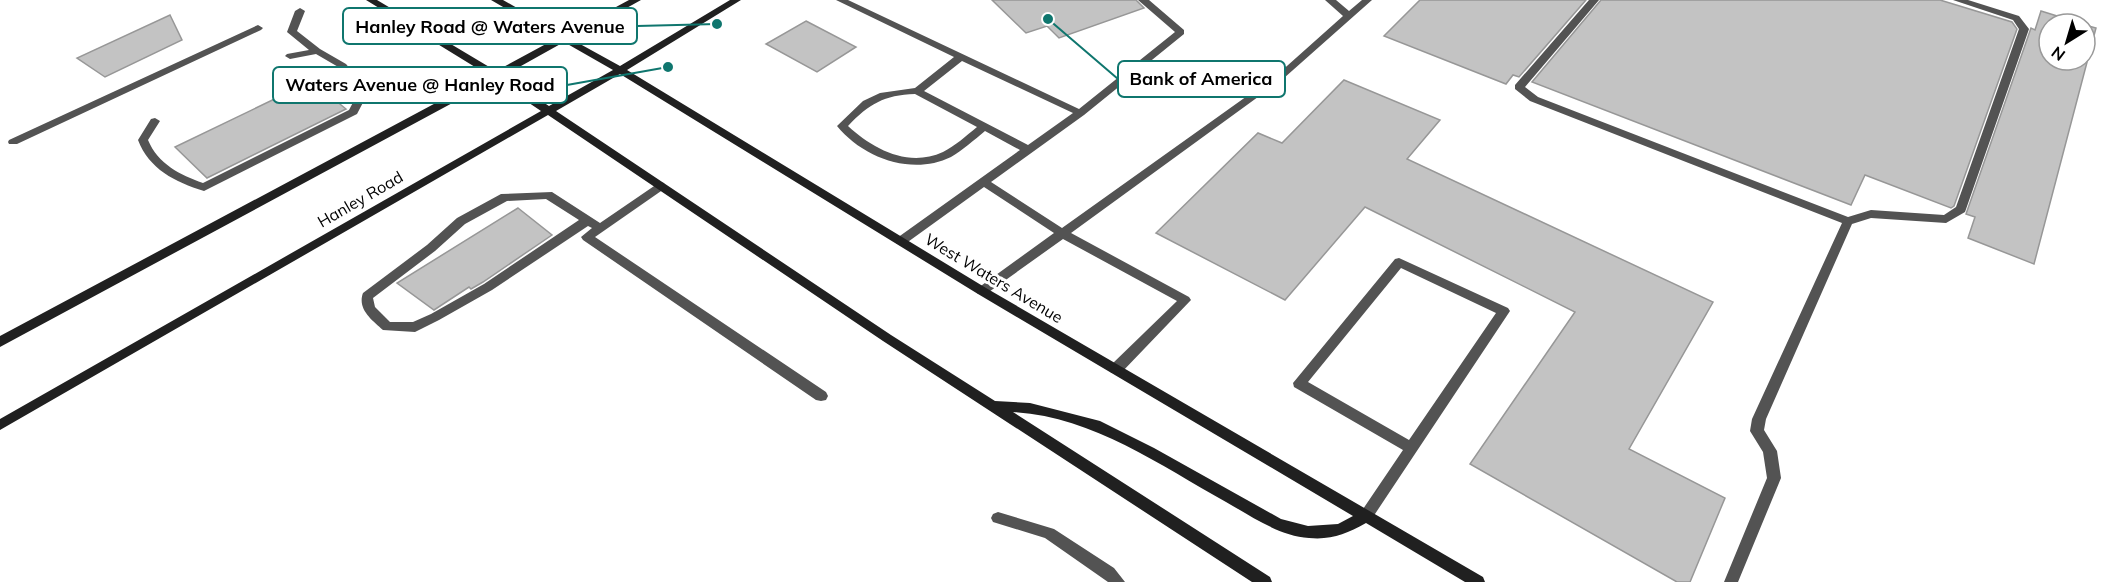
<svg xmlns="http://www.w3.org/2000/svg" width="2109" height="582" viewBox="0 0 2109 582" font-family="Mulish,sans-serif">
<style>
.building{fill:#c3c3c3;stroke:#979797;stroke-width:1.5}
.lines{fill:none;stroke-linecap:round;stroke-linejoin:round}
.service{fill:#535353;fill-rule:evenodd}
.secondary{fill:#202020;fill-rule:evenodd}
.labels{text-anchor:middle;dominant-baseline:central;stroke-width:6;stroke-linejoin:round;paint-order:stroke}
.street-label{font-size:16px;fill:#000;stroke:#fff}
.leader{fill:none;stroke:#0f766e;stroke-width:2}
.callout-dot{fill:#0f766e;stroke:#fff;stroke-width:2}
.callout{fill:#fff;stroke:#0f766e;stroke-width:2}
.callout-label{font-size:18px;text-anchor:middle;font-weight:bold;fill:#000}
</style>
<rect width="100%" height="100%" fill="#fff"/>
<path class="building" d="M992 0H1136L1144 8 1059 38 1047 26 1026 33Z
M1420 0H1586L1519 77 1513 75 1506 84 1384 36Z
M1601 0H1940L2012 22 2017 29 1954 206 1951 208 1865 175 1851 205 1532 82Z
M2041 11 2083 24H2049V60H2085V25L2096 28 2034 264 1968 238 1975 217 1966 214 2031 28 2035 30Z
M170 15 182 40 105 77 77 58Z
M806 21 856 47 817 72 766 44Z
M1344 80 1440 120 1407 159 1713 302 1629 449 1725 498 1690 582H1677L1470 464 1575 312 1365 207 1285 300 1156 233 1258 133 1282 143Z
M312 81 346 109 207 178 175 147Z
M518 208 552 235 483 282 471 289 469 287 434 310 397 283Z"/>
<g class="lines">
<path class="service" d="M836 0H848L1079 109 1175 32 1138 0H1149L1184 30V34L1084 115 991 182 1062 228 1278 74 1343 16 1325 0H1336L1349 11 1362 0H1372L1284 78 1071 233 1189 297 1191 300 1121 373H1111L1110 369 1111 365 1177 301 1063 239 986 294H978L976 291 978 288 1054 233 984 187 905 244H897L895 241 897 238 1020 150 985 131C974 140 963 150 951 157 912 176 863 158 837 126L863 101 880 93 915 88 954 57ZM962 61 1073 113 1028 145 924 91ZM915 94 977 127C966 136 955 146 943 152 908 168 873 149 848 126 869 104 884 95 915 94Z
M1589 0H1599L1525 87 1538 97 1848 217 1871 210 1944 215 1956 207 2019 29 2013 20 1953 0H1968L2019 16 2029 29 1965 212 1946 223 1871 218 1852 224 1766 419 1764 430 1777 451 1781 478 1738 582H1724L1767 478 1763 452 1750 431 1752 419 1842 223 1530 101 1515 89V85Z
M300 8 305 11 297 31 320 49 346 64 369 91 357 114 204 191C175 182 149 169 138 140L151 119 155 118 160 121 148 140C158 164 180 175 203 183L349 110 359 91 340 68 316 54 290 59 285 56 287 54 309 50 287 32 295 11Z
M258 25 263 28 261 30 17 144H9L8 142 9 140Z
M660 182 664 183 665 186 664 189 595 237 826 392 828 396 826 400 821 401 816 400 583 240 581 237 592 228 588 226 492 290 439 320 415 332 383 330C372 320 357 309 363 293L427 245 457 218 501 194 552 192 600 223ZM546 199 579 220 484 284 431 314 413 322H390L375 307 373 298 435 251 465 224 507 201Z
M1399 258 1508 308 1510 311 1371 520 1366 522 1361 520 1359 516 1361 512 1403 450 1294 387 1293 383 1395 259ZM1401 268 1496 313 1409 440 1308 382Z
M998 512 1054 529 1114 568 1125 582H1108L1045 538 993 522 991 518 993 514Z"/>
<path class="secondary" d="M366 0H377L496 71 557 38 491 0H503L564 35 629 0H641L571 39 620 66 730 0H741L627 70 986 288 1483 577 1485 582H1465L1366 523C1346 534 1332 540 1309 538 1279 536 1251 516 1226 502 1160 465 1091 416 1013 412L1270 577 1272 582H1252L883 341 548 115 0 430V419L541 111 495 80 0 347V336L488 75ZM564 42 613 70 549 106 503 76ZM620 74 978 294 1353 516 1338 524 1308 526 1281 519 1154 448 1100 421 1030 403 995 401 891 335 556 111Z"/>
</g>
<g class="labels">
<g class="street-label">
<text transform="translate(360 199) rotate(-30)">Hanley Road</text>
<text transform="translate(994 278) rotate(31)">West Waters Avenue</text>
</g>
</g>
<path class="leader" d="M717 24L637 26M1048 19L1118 79M668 67L567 85"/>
<g class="callout-dot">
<circle cx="717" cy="24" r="6"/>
<circle cx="1048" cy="19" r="6"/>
<circle cx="668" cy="67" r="6"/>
</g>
<g class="callout">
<rect x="343" y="8" width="294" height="36" rx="6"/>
<rect x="1118" y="61" width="167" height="36" rx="6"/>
<rect x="273" y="67" width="294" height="36" rx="6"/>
</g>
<g class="callout-label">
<text x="490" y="33">Hanley Road @ Waters Avenue</text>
<text x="1201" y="85">Bank of America</text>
<text x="420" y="91">Waters Avenue @ Hanley Road</text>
</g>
<g transform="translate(2067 42) rotate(217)"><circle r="28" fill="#ffffff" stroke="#999999" stroke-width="1.5"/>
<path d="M0-4.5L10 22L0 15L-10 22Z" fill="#000000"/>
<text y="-9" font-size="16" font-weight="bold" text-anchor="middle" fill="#000000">N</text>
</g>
</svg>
